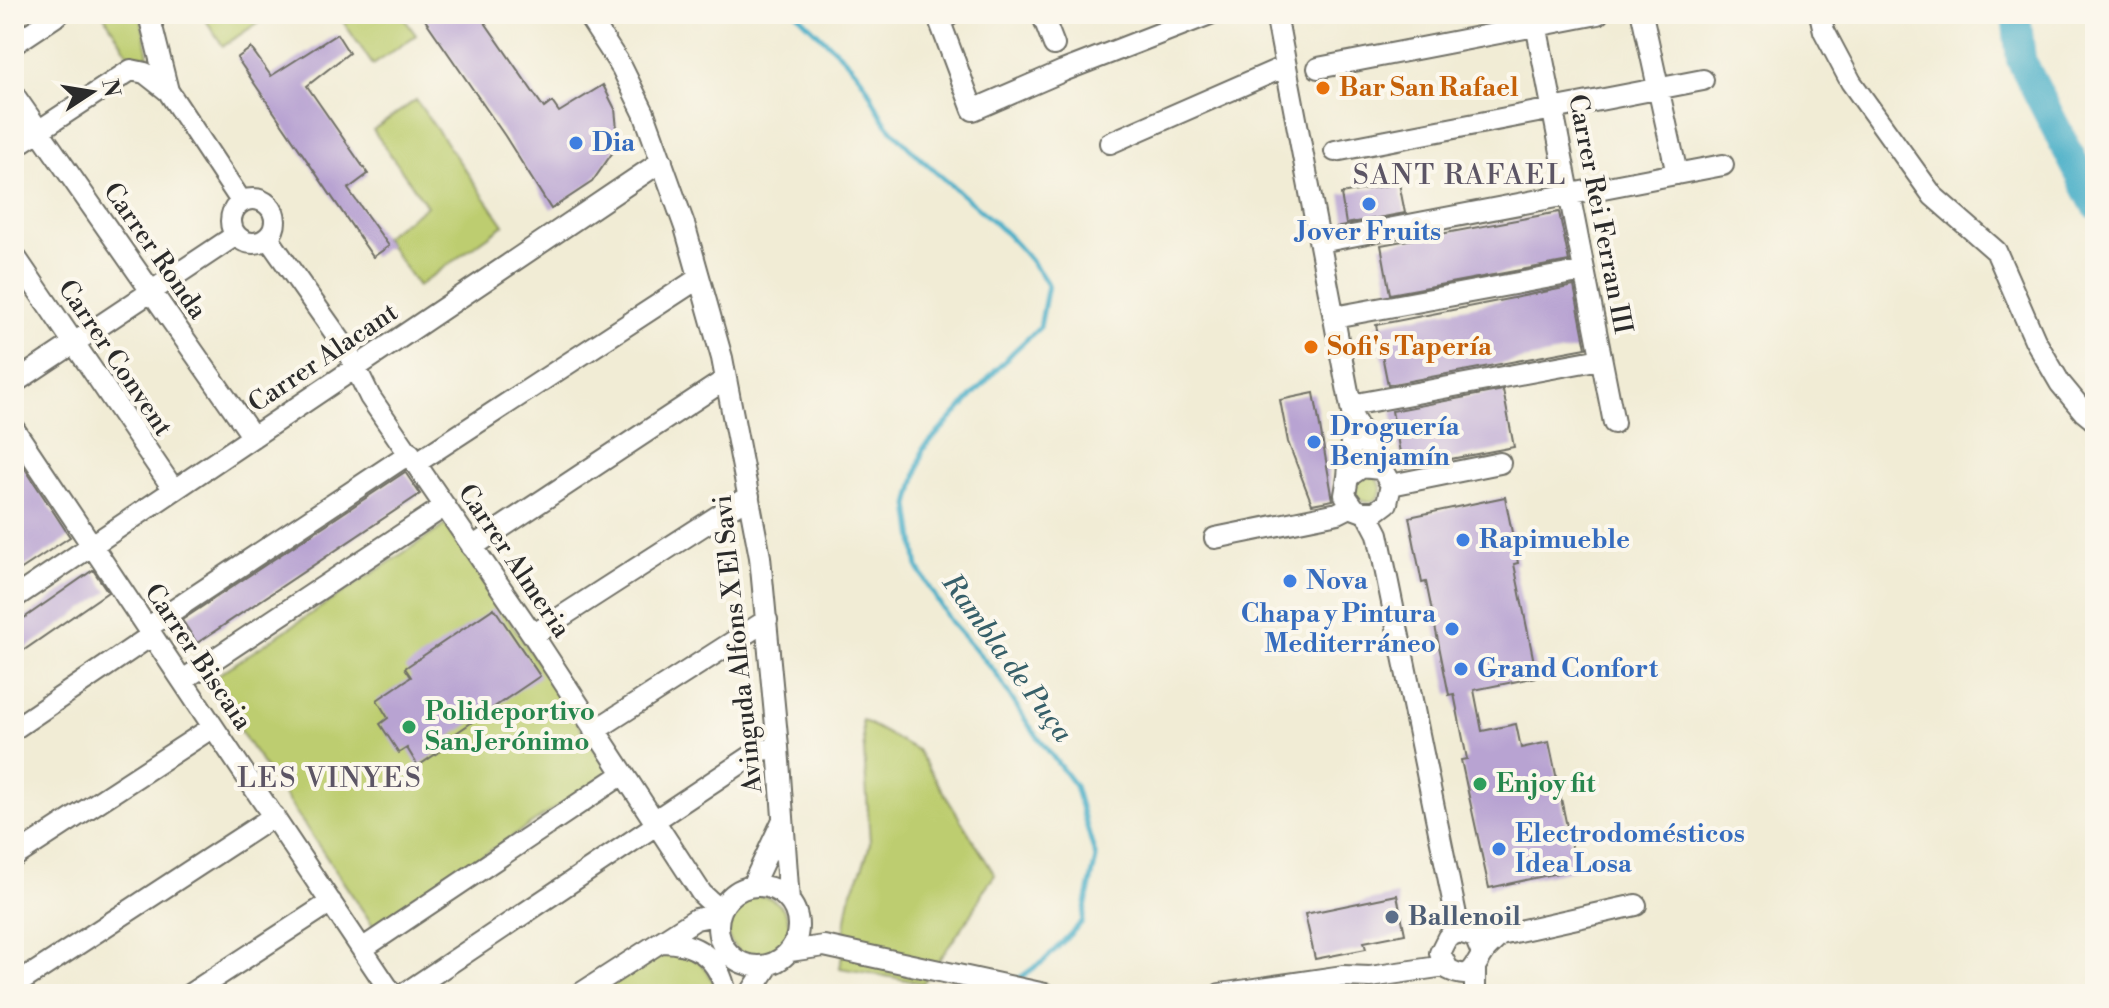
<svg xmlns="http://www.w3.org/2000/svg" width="2109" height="1008" viewBox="0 0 2109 1008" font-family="'Libre Bodoni',serif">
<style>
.green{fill:#bdcd6f;stroke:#747c4d;stroke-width:2}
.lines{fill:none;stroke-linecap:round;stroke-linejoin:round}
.stream{stroke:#47aec7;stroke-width:5}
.river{stroke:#47aec7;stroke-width:30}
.building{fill:#b8a3d2}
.minor-casing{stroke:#706f66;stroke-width:24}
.minor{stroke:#fff;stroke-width:20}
.food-dot{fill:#e8710a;stroke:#fbf7ec;stroke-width:3}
.shop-dot{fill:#3f7fe0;stroke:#fbf7ec;stroke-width:3}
.leisure-dot{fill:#2e9e5b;stroke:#fbf7ec;stroke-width:3}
.service-dot{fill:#5c6f8a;stroke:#fbf7ec;stroke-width:3}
.labels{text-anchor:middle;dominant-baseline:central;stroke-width:8;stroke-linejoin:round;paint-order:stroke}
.food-label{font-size:26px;font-weight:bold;fill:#c56008;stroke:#fbf7ec;text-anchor:start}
.shop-label{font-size:26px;font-weight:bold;fill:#366cbe;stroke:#fbf7ec;text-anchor:start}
.street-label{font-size:26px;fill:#2b2b2b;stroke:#fbf7ec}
.leisure-label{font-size:26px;font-weight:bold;fill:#27864d;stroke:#fbf7ec;text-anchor:start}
.service-label{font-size:26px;font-weight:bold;fill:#4e5e75;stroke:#fbf7ec;text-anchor:start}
.neighbourhood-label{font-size:28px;letter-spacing:2px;fill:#5c5565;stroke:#fbf7ec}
.water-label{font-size:28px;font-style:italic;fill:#365f69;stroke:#fbf7ec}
</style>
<rect width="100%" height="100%" fill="#fbf7ec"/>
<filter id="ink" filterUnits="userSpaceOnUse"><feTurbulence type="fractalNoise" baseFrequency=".0125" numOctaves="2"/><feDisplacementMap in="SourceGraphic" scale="16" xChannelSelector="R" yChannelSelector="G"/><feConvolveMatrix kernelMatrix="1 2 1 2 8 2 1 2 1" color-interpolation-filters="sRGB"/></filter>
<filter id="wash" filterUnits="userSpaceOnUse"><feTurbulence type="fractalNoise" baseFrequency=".006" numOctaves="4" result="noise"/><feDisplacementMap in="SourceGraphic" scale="32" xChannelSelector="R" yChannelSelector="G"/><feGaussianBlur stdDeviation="1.8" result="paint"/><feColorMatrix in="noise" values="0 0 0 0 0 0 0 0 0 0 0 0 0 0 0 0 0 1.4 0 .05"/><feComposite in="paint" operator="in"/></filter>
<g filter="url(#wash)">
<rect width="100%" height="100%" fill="#f1ecd5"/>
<path class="green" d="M103 14H143L142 22 148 56 129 55Z
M202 14H271L223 46Z
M338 14H401L416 35 373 65Z
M416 100 504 225 418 286 383 237 427 206 373 130Z
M1355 489a13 13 0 1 1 26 0a13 13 0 1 1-26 0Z
M446 525 610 772 374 927 207 682Z
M862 720 917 750 995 875 983 891 973 912 923 983 840 968C844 946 845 910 852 891 859 875 866 862 870 843Z
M727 927a31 31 0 1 1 62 0a31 31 0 1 1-62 0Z
M663 951C698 955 705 962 719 994H591Z"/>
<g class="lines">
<path class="stream" d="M798 14C818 36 846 56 863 81 872 94 877 111 887 124 937 183 1006 218 1048 285L1040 327 1013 352 923 449 909 505 918 568 950 621 995 672 1028 724 1075 786 1096 858 1082 922 1045 960 1014 982"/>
<path class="river" d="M2016 14 2021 60 2095 204"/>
</g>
<g id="blocks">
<path class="building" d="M421 14H479L544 108 552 102 559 112 603 85 615 109 617 129 613 152 592 182 551 209 505 136Z
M337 34 349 53 307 86 368 174 348 189 389 246 373 257 237 58 251 48 271 76Z
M1399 183 1405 213 1346 224 1341 194Z
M1559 212 1569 261 1390 294 1381 245Z
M1574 286 1586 348 1388 385 1376 325Z
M1503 390 1514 447 1403 468 1392 411Z
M1314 393 1333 500 1312 504 1288 442 1280 400Z
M14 452 70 537 14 574Z
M405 472 420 494 197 643 182 620Z
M1505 497 1518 563 1514 564 1537 677 1474 690 1482 731 1516 724 1521 748 1549 742 1576 869 1489 888 1461 760 1467 759 1454 694 1449 695 1426 582 1422 583 1409 517Z
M93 570 108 592 14 657V625Z
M494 608 540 676 440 744 443 749 418 766 407 748 399 753 380 724 388 718 377 700 411 677 405 668Z
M1397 895 1405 934 1364 942 1366 949 1315 959 1305 914Z"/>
</g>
</g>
<g filter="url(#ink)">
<use href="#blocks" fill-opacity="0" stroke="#706f66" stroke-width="2"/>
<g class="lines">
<g class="minor-casing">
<path id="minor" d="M152 14 151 23 168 91
M587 14 622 68 644 113 685 227 722 358 760 557 778 747 789 901
M951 14 940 22 973 110 1063 71 1210 14
M1042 14 1054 45
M1276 14 1353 418 1391 485 1387 503 1375 512H1363L1355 509 1345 495 1348 477 1362 467 1380 469
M1534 14 1614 423
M1642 14 1677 174
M1820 14 1824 31 1851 82 1933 196 1996 251 2035 340 2060 383 2084 412 2095 421
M14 44 59 14
M1318 68 1598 14
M14 95 253 437
M1110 143 1286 66
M14 147 131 70 145 73 168 91 241 201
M1335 151 1703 80
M231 221a22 22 0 1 1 44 0a22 22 0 1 1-44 0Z
M268 238 347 350 370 397 533 635 702 894 721 911
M1320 242 1723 165
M14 255 174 490
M1334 317 1584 271
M14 383 236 235
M1351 405 1601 359
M14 429 392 994
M416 463 699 278
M1348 477 1353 418
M1391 485 1500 463
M1367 513 1378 534 1456 915 1465 933
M1215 538 1338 513 1352 506
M472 547 726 379
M14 598 662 161
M147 628 410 453
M533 635 749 496
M183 680 445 506
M14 729 152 635
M594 731 767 620
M654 821 759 751 778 747
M14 857 213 727
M752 886 782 822
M718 926a40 40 0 1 1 80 0a40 40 0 1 1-80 0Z
M1478 940 1636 905
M660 942C696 942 719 957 726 994
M362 949 623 774
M790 951 824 946 1045 994
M1482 954 1475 937 1459 932 1448 937 1440 953 1448 969C1472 982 1473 968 1484 952 1487 947 1494 942 1498 937
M14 986 274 816
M190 994 331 902
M404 994 656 825
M580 994 696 919 720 914
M750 994 769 965
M1220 994 1343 976 1370 977 1445 966
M1475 994V969"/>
</g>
<use href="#minor" class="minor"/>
</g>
</g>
<g class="food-dot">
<circle cx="1323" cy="88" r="8"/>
<circle cx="1311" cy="347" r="8"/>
</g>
<g class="shop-dot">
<circle cx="576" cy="143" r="8"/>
<circle cx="1369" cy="204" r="8"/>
<circle cx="1314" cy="442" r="8"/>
<circle cx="1463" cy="540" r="8"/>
<circle cx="1290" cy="581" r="8"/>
<circle cx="1452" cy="629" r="8"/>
<circle cx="1461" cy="669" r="8"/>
<circle cx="1499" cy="849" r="8"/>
</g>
<g class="leisure-dot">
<circle cx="409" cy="727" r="8"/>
<circle cx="1480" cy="784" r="8"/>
</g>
<circle class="service-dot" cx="1392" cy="917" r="8"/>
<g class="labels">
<g class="food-label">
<text x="1339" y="88">Bar San Rafael</text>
<text x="1327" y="347">Sofi's Tapería</text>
</g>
<g class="shop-label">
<text x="592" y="143">Dia</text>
<text x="1369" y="232" text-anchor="middle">Jover Fruits</text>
<text x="1330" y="427">Droguería<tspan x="1330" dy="30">Benjamín</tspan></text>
<text x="1479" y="540">Rapimueble</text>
<text x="1306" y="581">Nova</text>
<text x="1436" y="614" text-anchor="end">Chapa y Pintura<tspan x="1436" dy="30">Mediterráneo</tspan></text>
<text x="1477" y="669">Grand Confort</text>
<text x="1515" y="834">Electrodomésticos<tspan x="1515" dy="30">Idea Losa</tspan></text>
</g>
<g class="street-label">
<text transform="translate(1600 214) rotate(79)">Carrer Rei Ferran III</text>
<text transform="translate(155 251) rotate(55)">Carrer Ronda</text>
<text transform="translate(115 358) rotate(56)">Carrer Convent</text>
<text transform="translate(323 358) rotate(-34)">Carrer Alacant</text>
<text transform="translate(514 561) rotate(56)">Carrer Almeria</text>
<text transform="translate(738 644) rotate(-96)">Avinguda Alfons X El Savi</text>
<text transform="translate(198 657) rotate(56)">Carrer Biscaia</text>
</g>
<g class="leisure-label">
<text x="425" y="712">Polideportivo<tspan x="425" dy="30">San Jerónimo</tspan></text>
<text x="1496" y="784">Enjoy fit</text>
</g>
<g class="service-label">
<text x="1408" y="917">Ballenoil</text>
</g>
<g class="neighbourhood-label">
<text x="1460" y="175">SANT RAFAEL</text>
<text x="330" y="778">LES VINYES</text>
</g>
<g class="water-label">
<text transform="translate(1007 658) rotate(54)">Rambla de Puça</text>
</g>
</g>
<rect width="2109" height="1008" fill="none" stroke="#fbf7ec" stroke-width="48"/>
<g transform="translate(92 92) rotate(78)" stroke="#fbf7ec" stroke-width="6" paint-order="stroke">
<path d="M0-6L14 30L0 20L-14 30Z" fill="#2b2b2b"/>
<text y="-12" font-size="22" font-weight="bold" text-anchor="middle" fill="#2b2b2b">N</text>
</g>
</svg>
